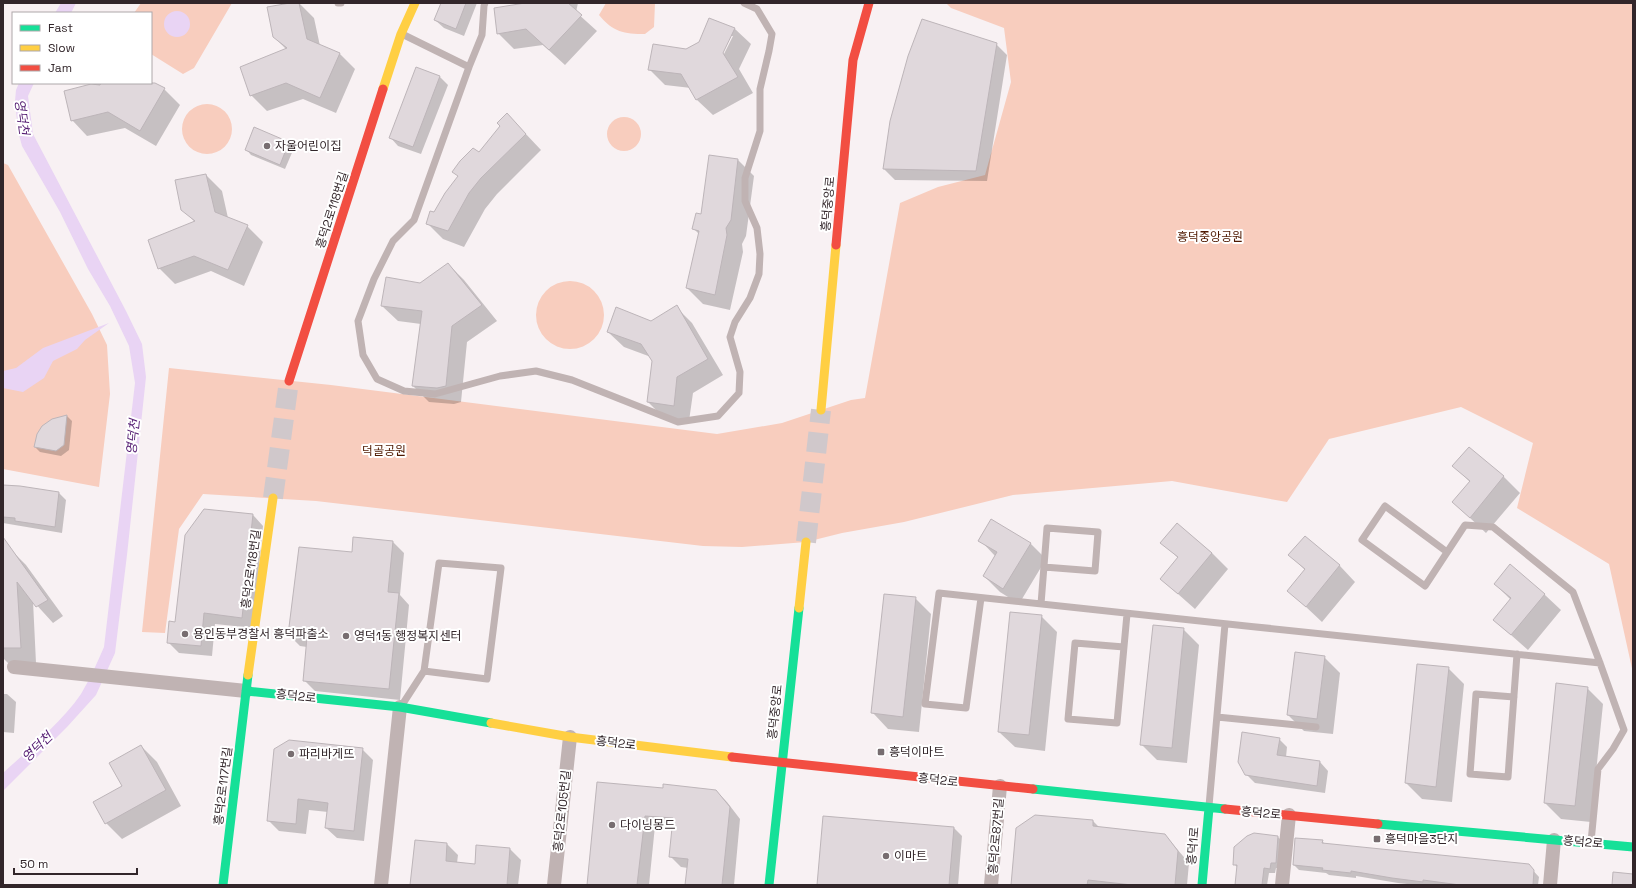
<svg xmlns="http://www.w3.org/2000/svg" width="1636" height="888" viewBox="0 0 1636 888" font-family="'Space Grotesk','Noto Sans KR',sans-serif">
<style>
.green{fill:#f8cdbe}
.water{fill:#e9d4f4}
.shadow{fill:#0003;fill-rule:evenodd}
.building{fill:#e0d8dc;stroke:#bdb5b9}
.lines{fill:none;stroke-linecap:round;stroke-linejoin:round}
.secondary-tunnel{stroke:#d0c8cb;stroke-width:20;stroke-dasharray:20 10;stroke-linecap:butt}
.lane{stroke:#c0b3b3;stroke-width:7}
.street{stroke:#c0b3b3;stroke-width:14}
.fast{stroke:#16e098;stroke-width:9}
.slow{stroke:#ffcf43;stroke-width:9}
.jam{stroke:#f24e42;stroke-width:9}
.poi-dot{fill:#776d70;stroke:#fff;stroke-width:1.5}
.labels{text-anchor:middle;dominant-baseline:central;stroke-width:4;stroke-linejoin:round;paint-order:stroke}
.poi-label{font-size:12px;fill:#32262a;stroke:#fff;text-anchor:start}
.street-label{font-size:12px;fill:#32262a;stroke:#fff}
.park-label{font-size:12px;fill:#4f1a02;stroke:#fff}
.water-label{font-size:13px;font-style:italic;fill:#531a71;stroke:#fff}
</style>
<rect width="100%" height="100%" fill="#f8f1f3"/>
<path class="green" d="M141 3H232L194 68 183 74 151 54V13H134Z
M606 3H655L654 27 645 34C624 34 613 32 599 15Z
M946 3H1633V673L1609 564 1517 508 1533 443 1461 407 1329 439 1287 502 1172 481 1013 495 904 522 842 533 806 542 742 547 703 546 316 501 203 494 179 529 165 633 142 632 169 368 331 385 717 434 782 423 851 400 865 398 900 203 938 187 985 175 1011 82 1004 28 951 8Z
M182 129a25 25 0 1 1 50 0a25 25 0 1 1-50 0Z
M607 134a17 17 0 1 1 34 0a17 17 0 1 1-34 0Z
M3 163 8 165 92 314 107 345 110 394 99 487 3 469Z
M536 315a34 34 0 1 1 68 0a34 34 0 1 1-68 0Z"/>
<path class="water" d="M61 3H76L71 13H55Z
M164 24a13 13 0 1 1 26 0a13 13 0 1 1-26 0Z
M19 83H34L28 96 33 134 126 311 142 344 146 377 127 555 115 653 96 695 67 727 3 791V773C28 750 62 722 81 694 90 679 97 663 104 647L135 383 129 346 110 306 88 269 60 212 22 146 18 131 15 101 16 90Z
M109 323 85 340 77 349 53 361 44 378 23 392 3 388V371L16 368 43 348Z"/>
<path class="shadow" d="M296 3H299L314 18 320 46 339 53 355 69 336 113 303 99 267 111 251 95 287 50 274 37Z
M442 3H477L464 36 444 28 435 20Z
M526 3H578L576 12 597 31 565 65 543 45 514 49 498 33Z
M710 19 735 29 751 44 739 69 753 93 713 115 697 100 691 88 665 85 649 69 700 42ZM730 36H733L722 58 720 57Z
M996 44 1007 55 987 181 895 180 884 169Z
M417 68 440 77 448 85 421 154 398 146 390 137Z
M151 82 164 89 180 105 156 146 125 128 87 136 72 120 65 92 98 83H151Z
M507 114 541 150 497 194 485 209 464 247 443 239 427 223 501 126Z
M255 128 289 143 294 148 285 169 251 155 246 149Z
M710 156 738 160 754 176 746 236 742 244 743 252 730 310 703 304 687 288 699 234 693 228 702 216Z
M206 175 222 191 228 218 247 226 263 242 244 286 211 271 175 284 159 268 195 222 182 209Z
M448 264 464 280 497 321 467 342 461 402 454 404 429 402 413 386 421 324 398 321 382 306 420 284Z
M676 307 692 323 723 375 693 393 689 421 664 418 648 402 653 361 651 357 624 347 608 332 651 322Z
M67 416 72 421 69 450 61 456 40 452 35 447Z
M1469 448 1504 477 1520 493 1486 533 1453 502 1470 482 1454 466Z
M3 486 59 493 66 500 62 533 3 523Z
M253 515 263 526 253 628 215 624 212 656 179 653 168 642 176 623Z
M1177 524 1212 553 1228 569 1195 609 1161 579 1178 558 1162 542Z
M1305 537 1340 566 1355 582 1322 622 1289 591 1306 571 1290 555Z
M980 540 1030 543 1046 559 1019 604 1000 592 984 576 996 557Z
M393 542 404 553 400 595 409 605 400 700 315 691 304 680 307 647 300 646 289 635 353 553Z
M10 549 26 565 63 616 53 623 33 601 36 663 9 664 3 658V554Z
M1510 566 1545 595 1561 610 1528 650 1494 620 1511 600 1495 584Z
M915 598 931 614 919 732 888 729 873 713Z
M1041 616 1057 632 1045 751 1015 747 999 732Z
M1183 629 1199 645 1187 763 1157 760 1141 744Z
M1324 657 1340 673 1333 734 1304 731 1288 715Z
M1418 665 1448 668 1464 684 1452 802 1422 799 1406 783Z
M1587 688 1603 704 1591 822 1561 819 1545 803Z
M3 694H7L16 702 14 733 3 732Z
M1279 739 1287 747 1286 757 1320 762 1328 771 1325 793 1255 783 1246 774Z
M141 746 157 762 181 806 122 839 106 823 95 803 123 787Z
M362 749 373 760 364 841 337 838 326 828 328 812 309 810 306 834 279 831 268 820Z
M664 789 716 791 727 802 740 819 734 885H686L688 868 681 867 670 856 673 828 655 826 649 885H588Z
M824 817 954 828 962 836 958 885H818Z
M1093 821 1100 828 1165 835 1189 863 1187 885H1012Z
M1278 837 1283 842 1281 868H1276L1275 873H1269L1267 885H1235L1238 868 1234 864Z
M1322 841 1325 844 1528 865 1539 877 1538 885H1416L1398 883 1356 876V878L1329 875 1326 873 1299 870 1294 865Z
M447 844 458 855 457 863 476 865 477 846 510 849 521 860 518 885H411Z"/>
<path class="building" d="M290 3H299L307 39 340 53 320 98 286 83 250 96 240 67 287 48 273 37 267 7Z
M441 3H466L456 29 434 20Z
M525 3H568L582 15 549 50 526 29 497 34 494 8Z
M709 18 735 28 723 53 738 77 696 100 681 74 648 70 653 44 686 49 699 42Z
M922 19 997 43 976 171 883 169 890 121 908 56Z
M416 67 440 76 413 147 389 138Z
M101 83H155L165 88 140 131 108 112 71 121 64 91 91 84 100 85Z
M507 113 526 134 481 178 469 193 448 231 426 224 430 211 434 212 445 193 458 176 452 172 460 161 473 148 479 152 500 126 497 123Z
M254 127 289 142 280 165 245 150Z
M709 155 738 159 731 220 726 228 727 235 715 295 686 288 699 231 692 229 696 213 701 214Z
M206 174 215 212 248 225 228 270 194 256 158 269 148 240 195 221 181 210 175 180Z
M448 263 482 305 452 326 446 386 437 388 412 386 422 311 381 306 386 277 420 283Z
M677 305 708 359 677 377 674 406 647 402 652 361 641 344 607 332 616 307 651 321Z
M67 415 64 445 56 451 34 447 37 434 42 426 52 419Z
M1469 447 1504 476 1470 518 1452 502 1470 481 1452 466Z
M3 485 20 486 59 492 55 527 15 521V518L3 517Z
M204 509 253 514 242 618 204 613 201 646 167 643 169 621 175 622 185 535Z
M991 519 1031 543 1003 589 983 576 997 552 978 541Z
M1177 523 1212 553 1178 594 1160 579 1178 557 1160 543Z
M1305 536 1340 565 1306 607 1287 591 1305 569 1288 555Z
M3 537 48 600 36 607 17 582 21 648H3Z
M353 537 393 541 388 592 399 593 389 689 303 681 307 637 288 635 299 547 352 552Z
M1510 564 1545 594 1511 635 1493 620 1511 598 1494 584Z
M884 594 916 597 903 717 871 713Z
M1010 612 1042 615 1029 735 998 732Z
M1153 625 1184 628 1172 748 1140 745Z
M1295 652 1325 656 1317 719 1287 715Z
M1417 664 1449 667 1436 787 1405 783Z
M1556 683 1588 687 1575 806 1544 803Z
M1242 732 1280 738 1277 755 1320 761 1317 786 1245 775 1238 762Z
M289 740 363 748 354 831 325 828 328 803 298 799 296 824 267 821 274 749Z
M141 745 166 790 105 824 93 802 122 786 109 763Z
M597 782 663 788V784L716 790 730 807 722 885H685L688 859 669 857 673 818 645 816 637 885H587Z
M1035 815 1093 820V826L1165 834 1178 851 1175 885H1132L1088 880 1087 885H1011L1016 828Z
M823 816 954 827 949 885H817Z
M1254 833 1278 836 1276 863H1271L1270 869 1264 868 1262 885H1235L1237 865H1233L1234 847 1247 836Z
M1295 838 1323 840 1322 843 1529 864 1534 870 1533 885H1460L1423 880V882L1392 878 1351 871V873L1322 870 1323 868 1293 865Z
M415 840 447 843 446 861 475 864 476 845 510 848 507 885H410Z
M1613 872 1633 874V885H1612Z"/>
<g class="lines">
<path class="secondary-tunnel" d="M273 498 289 381
M806 542 821 410"/>
<path class="lane" d="M338 3H341
M485 3 484 6 482 35 469 67 414 220 393 241 374 279 358 321 363 355 377 379 404 391 435 394 500 376 536 371 572 380 678 422 718 416 739 393 740 372 730 337 735 322 750 298 759 274 760 254 757 228 745 201V178L760 131V89L769 51 772 34 757 9 744 3
M402 34 469 67
M1447 552 1385 506 1362 540 1425 586 1465 525 1493 527 1573 592 1600 663 1624 730 1613 749 1598 769 1591 842
M981 598 966 708 925 704 939 593C1159 617 1380 640 1600 663
M1041 604 1047 528 1098 532 1095 571 1044 567
M1124 647 1075 643 1068 719 1117 723 1127 614
M1514 697 1476 694 1470 774 1508 777 1517 654
M402 705 424 671 439 563 501 568 487 679 424 671
M1217 717 1316 727
M1209 806 1225 624"/>
<path class="street" d="M14 667 246 691
M381 885 400 707
M554 885 570 737
M991 885 1000 786
M1282 885 1289 815
M1550 885 1554 840"/>
<path class="fast" d="M246 691 400 707 491 723
M1033 789 1225 809
M1378 824 1633 847
M223 885 248 675
M769 885 799 608
M1202 885 1209 808"/>
<path class="slow" d="M383 89 401 34 415 3
M821 410 836 245
M799 608 806 542
M248 675 273 498
M491 723 570 737 732 757"/>
<path class="jam" d="M836 245 853 60 869 3
M289 381 383 89
M732 757 1033 789
M1225 809 1378 824"/>
</g>
<g class="poi-dot">
<circle cx="267" cy="146" r="4"/>
<circle cx="185" cy="634" r="4"/>
<circle cx="346" cy="636" r="4"/>
<rect x="877" y="748" width="8" height="8" rx="2"/>
<circle cx="291" cy="754" r="4"/>
<circle cx="612" cy="825" r="4"/>
<rect x="1373" y="835" width="8" height="8" rx="2"/>
<circle cx="886" cy="856" r="4"/>
</g>
<g class="labels">
<g class="poi-label">
<text x="275" y="146">자울어린이집</text>
<text x="193" y="634">용인동부경찰서 흥덕파출소</text>
<text x="354" y="636">영덕1동 행정복지센터</text>
<text x="889" y="752">흥덕이마트</text>
<text x="299" y="754">파리바게뜨</text>
<text x="620" y="825">다이닝몽드</text>
<text x="1385" y="839">흥덕마을3단지</text>
<text x="894" y="856">이마트</text>
</g>
<g class="street-label">
<text transform="translate(828 204) rotate(-85)">흥덕중앙로</text>
<text transform="translate(332 210) rotate(-72)">흥덕2로118번길</text>
<text transform="translate(251 569) rotate(-82)">흥덕2로118번길</text>
<text transform="translate(296 696) rotate(6)">흥덕2로</text>
<text transform="translate(775 712) rotate(-84)">흥덕중앙로</text>
<text transform="translate(616 743) rotate(7)">흥덕2로</text>
<text transform="translate(938 780) rotate(6)">흥덕2로</text>
<text transform="translate(223 786) rotate(-83)">흥덕2로117번길</text>
<text transform="translate(562 811) rotate(-84)">흥덕2로105번길</text>
<text transform="translate(1261 813) rotate(5)">흥덕2로</text>
<text transform="translate(996 836) rotate(-85)">흥덕2로87번길</text>
<text transform="translate(1583 842) rotate(5)">흥덕2로</text>
<text transform="translate(1193 846) rotate(-85)">흥덕1로</text>
</g>
<g class="park-label">
<text x="1210" y="237">흥덕중앙공원</text>
<text x="384" y="451">덕골공원</text>
</g>
<g class="water-label">
<text transform="translate(22 117) rotate(82)">영덕천</text>
<text transform="translate(133 437) rotate(-84)">영덕천</text>
<text transform="translate(37 747) rotate(-44)">영덕천</text>
</g>
</g>
<rect width="1636" height="888" fill="none" stroke="#32262a" stroke-width="8"/>
<rect x="12" y="12" width="140" height="72" fill="#ffffff" stroke="#ada8aa"/>
<rect x="20" y="25" width="20" height="6" fill="#16e098" stroke="#ada8aa"/>
<text x="48" y="32" font-size="12" fill="#32262a">Fast</text>
<rect x="20" y="45" width="20" height="6" fill="#ffcf43" stroke="#ada8aa"/>
<text x="48" y="52" font-size="12" fill="#32262a">Slow</text>
<rect x="20" y="65" width="20" height="6" fill="#f24e42" stroke="#ada8aa"/>
<text x="48" y="72" font-size="12" fill="#32262a">Jam</text>
<path d="M14 868v6h123v-6" fill="none" stroke="#32262a" stroke-width="2"/>
<text x="20" y="868" font-size="12" fill="#32262a" stroke="#ffffff" stroke-width="3" paint-order="stroke">50 m</text>
</svg>
